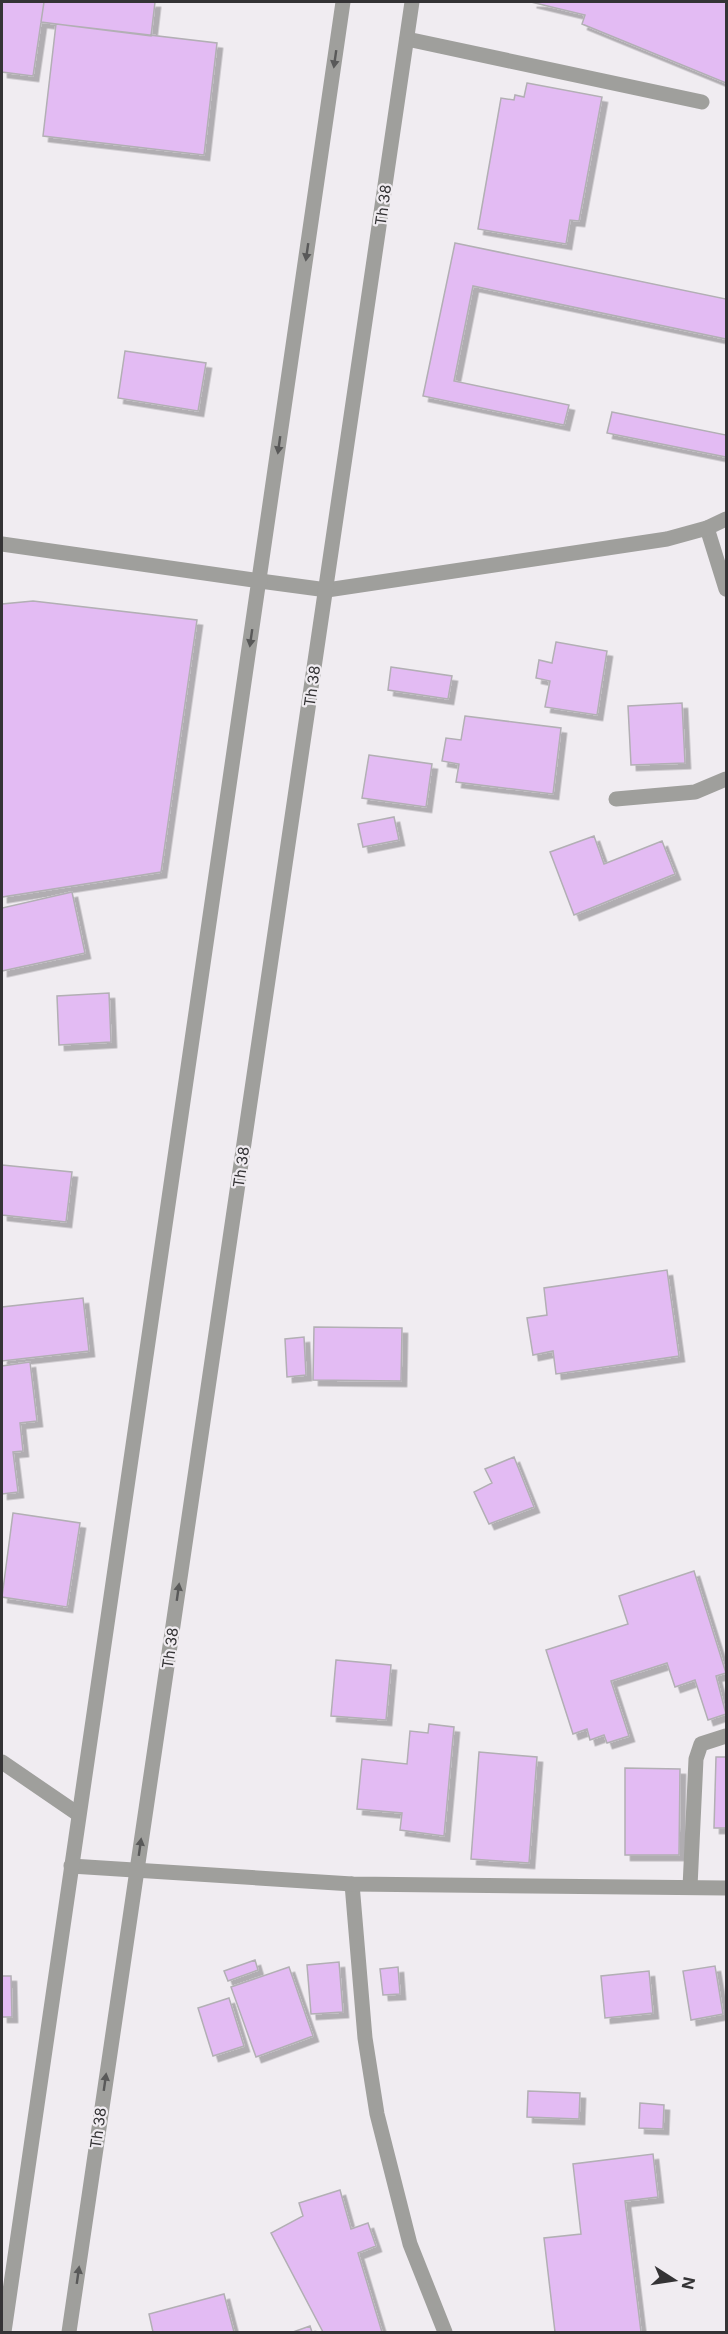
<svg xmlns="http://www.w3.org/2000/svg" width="728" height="2334" viewBox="0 0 728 2334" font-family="Inter,sans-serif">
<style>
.building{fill:#e3bbf3;stroke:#b2afb4;stroke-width:1.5;filter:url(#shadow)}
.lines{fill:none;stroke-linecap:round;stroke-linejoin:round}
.service{stroke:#9f9f9c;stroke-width:15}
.minor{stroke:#9f9f9c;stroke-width:15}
.tertiary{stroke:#9f9f9c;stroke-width:15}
.oneway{fill:#595959}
.labels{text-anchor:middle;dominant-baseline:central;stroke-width:4.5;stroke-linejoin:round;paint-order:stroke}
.street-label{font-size:15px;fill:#343335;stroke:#f0ecf1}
</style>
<defs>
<filter id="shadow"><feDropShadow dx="5.5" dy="5.5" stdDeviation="0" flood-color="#0004"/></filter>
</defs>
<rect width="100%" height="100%" fill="#f0ecf1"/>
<path class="building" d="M2 2H44L33 76 2 72Z
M44 2H155L151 36 41 22Z
M531 2H726V83L582 24 585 15Z
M56 24 217 43 204 155 43 136Z
M527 83 602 97 579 221 570 220 566 244 478 229 501 98 514 100 515 95 524 97Z
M455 243 726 299V339L473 286 454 381 569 405 564 425 423 396Z
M125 351 206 363 198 411 118 398Z
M612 412 726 435V457L607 433Z
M33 601 197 620 161 872 2 897V604Z
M556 642 607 651 597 715 545 707 550 681 536 678 539 660 552 663Z
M391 667 452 676 448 699 388 690Z
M682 703 685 763 631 765 628 706Z
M465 716 561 728 553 794 456 782 459 764 442 761 446 738 461 740Z
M369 755 432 764 426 807 362 798Z
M394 817 399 840 363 847 358 824Z
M594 836 604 864 662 841 675 874 574 915 550 852Z
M72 892 85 953 2 971V908Z
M109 993 111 1042 59 1045 57 996Z
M2 1165 72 1172 66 1222 2 1215Z
M667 1270 679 1356 556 1374 553 1351 533 1355 527 1318 547 1315 544 1288Z
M83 1298 89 1351 2 1361V1307Z
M314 1327 402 1328 401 1381 313 1380Z
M304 1337 306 1375 287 1377 285 1339Z
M30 1362 37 1421 20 1423 23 1451 13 1452 18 1492 2 1494V1366Z
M514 1457 534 1507 489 1524 474 1492 492 1483 485 1469Z
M13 1513 80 1523 67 1607 2 1597Z
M694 1571 726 1673 716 1676 726 1714 708 1720 695 1680 675 1687 667 1663 611 1681 629 1736 607 1743 604 1735 590 1740 587 1729 573 1734 546 1650 628 1624 619 1596Z
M336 1660 391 1665 386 1720 331 1716Z
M429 1724 454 1727 444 1836 400 1830 402 1813 357 1809 362 1759 407 1764 410 1731 428 1733Z
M479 1752 537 1757 529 1863 471 1859Z
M716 1757H726V1828H714Z
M625 1768 680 1769 679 1855H625Z
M255 1960 258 1970 228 1981 224 1971Z
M339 1962 343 2012 311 2014 307 1965Z
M715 1966 723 2014 691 2020 683 1971Z
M289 1967 313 2036 256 2057 231 1987Z
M398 1967 400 1994 383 1995 380 1969Z
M649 1971 653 2013 605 2018 601 1976Z
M2 1976H11L12 2017H2Z
M229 1998 244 2046 213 2056 198 2008Z
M528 2091 580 2093 579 2119 527 2117Z
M640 2103 664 2105 663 2129 639 2128Z
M653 2154 658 2197 625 2201 641 2332H555L544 2238 581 2234 573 2164Z
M340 2190 351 2229 368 2223 376 2246 358 2253 382 2332H323L271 2233 303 2216 299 2203Z
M224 2294 234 2332H153L149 2314Z
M310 2326 312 2332H293Z"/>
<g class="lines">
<path class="service" d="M407 39 702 102
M707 528 726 589
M616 799 695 792 726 779
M352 1884 365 2038 377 2114 410 2244 445 2332
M690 1887 696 1759 701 1744 726 1736"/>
<path class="minor" d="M260 581 327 590 667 539 707 528 726 519
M2 1762 78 1814
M71 1866 352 1884 726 1888"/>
<path class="tertiary" d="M2 544 260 581
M4 2332 343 2
M69 2332 412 2"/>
</g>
<defs><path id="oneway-solid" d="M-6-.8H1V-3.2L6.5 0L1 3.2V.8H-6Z" transform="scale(1.5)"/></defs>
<g class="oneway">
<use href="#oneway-solid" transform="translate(335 59) rotate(98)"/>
<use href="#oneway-solid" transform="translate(307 252) rotate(98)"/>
<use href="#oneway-solid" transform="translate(279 445) rotate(98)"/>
<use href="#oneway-solid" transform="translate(251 638) rotate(98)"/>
<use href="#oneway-solid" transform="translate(178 1592) rotate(-82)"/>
<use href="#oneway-solid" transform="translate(140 1847) rotate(-82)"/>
<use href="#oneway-solid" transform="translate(105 2082) rotate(-82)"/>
<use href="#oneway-solid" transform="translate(78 2275) rotate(-82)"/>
</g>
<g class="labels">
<g class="street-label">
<text transform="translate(383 205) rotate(-82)">Th 38</text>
<text transform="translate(312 686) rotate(-82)">Th 38</text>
<text transform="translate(241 1167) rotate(-82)">Th 38</text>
<text transform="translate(170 1648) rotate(-82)">Th 38</text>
<text transform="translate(98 2128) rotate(-82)">Th 38</text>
</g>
</g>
<rect width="728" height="2334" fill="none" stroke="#343335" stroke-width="6"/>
<g transform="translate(674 2280) rotate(102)" stroke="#f0ecf1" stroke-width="4.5" paint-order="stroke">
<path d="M0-4.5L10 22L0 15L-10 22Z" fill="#343335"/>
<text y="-9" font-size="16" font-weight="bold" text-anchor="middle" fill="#343335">N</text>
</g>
</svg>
